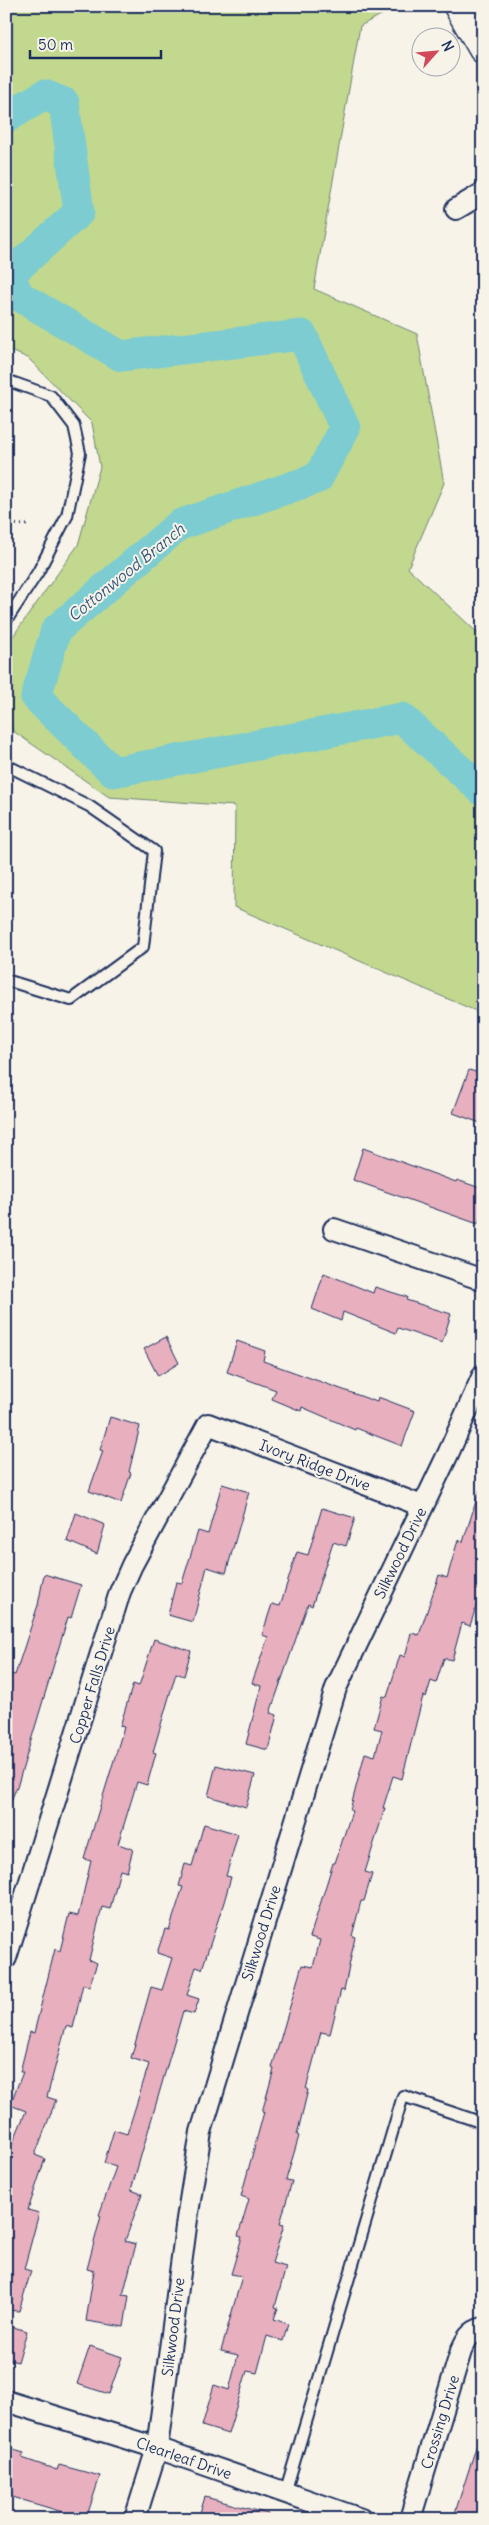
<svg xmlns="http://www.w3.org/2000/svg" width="489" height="2525" viewBox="0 0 489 2525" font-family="Delius,sans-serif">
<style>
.green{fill:#c2d88e;stroke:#6e8476}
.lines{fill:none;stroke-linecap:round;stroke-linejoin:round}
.river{stroke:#7bccd2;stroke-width:31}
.building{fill:#e8afbf;stroke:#1b2f5e}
.lane-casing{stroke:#1b2f5e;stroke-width:14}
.street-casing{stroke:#1b2f5e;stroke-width:24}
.secondary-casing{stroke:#1b2f5e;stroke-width:31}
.path{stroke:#1b2f5e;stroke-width:3;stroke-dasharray:1 4;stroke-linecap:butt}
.lane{stroke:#f7f3e8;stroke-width:10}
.street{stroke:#f7f3e8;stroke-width:20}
.secondary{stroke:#f7f3e8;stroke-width:28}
.labels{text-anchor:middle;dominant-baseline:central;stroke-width:4;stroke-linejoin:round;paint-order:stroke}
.street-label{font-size:15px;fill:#1b2f5e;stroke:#f7f3e8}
.water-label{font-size:16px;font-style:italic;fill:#33567b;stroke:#f7f3e8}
</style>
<rect width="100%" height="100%" fill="#f7f3e8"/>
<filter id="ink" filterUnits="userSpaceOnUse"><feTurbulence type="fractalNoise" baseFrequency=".02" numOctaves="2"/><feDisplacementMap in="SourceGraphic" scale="10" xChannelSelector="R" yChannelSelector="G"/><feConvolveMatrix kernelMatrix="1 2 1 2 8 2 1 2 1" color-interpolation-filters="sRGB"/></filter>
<g filter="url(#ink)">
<path class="green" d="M6 6H398L360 26 314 289 417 334 444 483 408 568 483 638V1014L234 907 235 806 109 797 13 731 6 708V646L78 545 100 467 92 423 28 358 6 349Z"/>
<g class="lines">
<path class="river" d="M6 118 44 95 64 103 79 212 9 275 19 296 121 356 302 335 345 428 318 478 179 525 56 630 36 697 113 772 402 718 483 791"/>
</g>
<path class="building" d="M469 1070 483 1074V1124L453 1113Z
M363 1148 456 1182 457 1180 483 1189V1208L478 1224 353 1180Z
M324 1273 373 1293 375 1287 407 1297 406 1300 451 1314 442 1343 398 1328 396 1333 343 1312 341 1321 312 1309Z
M166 1337 179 1363 158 1376 144 1349Z
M237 1341 265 1351 263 1361 377 1402 378 1397 415 1411 402 1446 356 1428 355 1430 302 1407 301 1411 272 1399 276 1390 227 1372Z
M110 1417 140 1426 129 1472 131 1473 121 1503 89 1491 103 1451 100 1450Z
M222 1484 249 1492 226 1573 207 1567 193 1622 168 1615 176 1582 182 1583 198 1531 208 1534Z
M480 1489 483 1490V1606L477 1604 470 1626 462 1623 452 1660 444 1658 436 1683 431 1681 426 1697 423 1696 402 1779 393 1776 383 1808H385L365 1872 372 1874 364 1901H361L352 1936 355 1937 344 1991 341 1990 330 2034 321 2032 306 2089 308 2090 297 2135 299 2136 286 2180 292 2181 280 2224 284 2225 272 2263 286 2267 275 2307 278 2308 274 2319 288 2324 283 2341 267 2336 257 2373 247 2371 228 2434 202 2426 214 2385 229 2390 238 2355 221 2351 242 2276 231 2274 242 2237 238 2236 249 2199 241 2196 264 2112H262L274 2069 272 2068 302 1965 313 1967 320 1940 310 1937 333 1863H335L352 1811 350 1810 365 1753 375 1756 382 1730 374 1728 383 1696 387 1697 400 1655 405 1657 411 1633 419 1635 439 1575 447 1578 458 1540 463 1542Z
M322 1508 355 1518 346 1546 333 1542 312 1606 308 1604 270 1713 277 1715 268 1750 246 1744 261 1686 252 1683 268 1637 262 1635 272 1604 280 1606 297 1552 308 1555Z
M76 1513 105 1525 97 1554 67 1541Z
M44 1574 81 1585 71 1618 68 1617 18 1784 8 1808H6V1688L11 1674 15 1675 38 1605Z
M154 1639 191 1651 184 1676 176 1673 153 1752 156 1753 147 1785 137 1782 118 1844 133 1849 127 1872 120 1870 110 1909 102 1907 89 1960 97 1963 89 1987 83 1984 73 2028 66 2026 47 2097 56 2100 35 2155 45 2159 28 2210 39 2213 24 2269 31 2271 19 2311 6 2310V2159L26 2111 10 2105 23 2072H20L30 2032 34 2033 55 1949 60 1951 69 1914 78 1916 91 1861 84 1859 124 1727 120 1726 133 1684 139 1686Z
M216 1765 255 1775 246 1807 208 1796Z
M204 1824 238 1834 226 1876 231 1877 224 1902 202 1969 196 1967 187 1995 199 1999 194 2014 183 2011 131 2190 142 2194 125 2241 136 2244 123 2295 129 2296 124 2327 86 2321 94 2271 87 2269 101 2216 99 2215 116 2167 104 2163 114 2130 127 2134 149 2064 131 2058 151 1987 162 1990 172 1958 157 1953 165 1929 169 1930 183 1887 179 1886 185 1864 192 1866Z
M6 2325 27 2331 18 2362 6 2359Z
M90 2346 122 2357 109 2394 77 2384Z
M480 2435 483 2436V2519H453Z
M6 2448 24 2453 22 2458 57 2470 59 2465 100 2476 86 2519 6 2495Z
M205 2497 268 2514 267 2519H198Z"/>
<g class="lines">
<g class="lane-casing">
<path id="lane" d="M6 380 51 396 74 426 80 453 67 516 38 572 6 621
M6 765 89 806 154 851 143 947 71 1000 6 980
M285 2493 403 2096 483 2123"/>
</g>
<g class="street-casing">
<path id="street" d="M456 209 483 193
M334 1229 483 1280
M6 1958 120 1592 132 1565 208 1424 422 1506
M6 2401 157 2448 361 2519
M135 2519 157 2448 187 2219 201 2132 336 1688 448 1454 483 1375
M410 2519 461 2351C466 2340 470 2331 483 2328"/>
</g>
<g class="secondary-casing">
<path id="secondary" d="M458 6 483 49"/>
</g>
<path class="path" d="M6 524 29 525"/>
<use href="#lane" class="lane"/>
<use href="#street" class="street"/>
<use href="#secondary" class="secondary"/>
</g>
</g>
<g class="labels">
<g class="street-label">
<text transform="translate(315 1465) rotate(21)">Ivory Ridge Drive</text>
<text transform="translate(400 1553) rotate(-64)">Silkwood Drive</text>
<text transform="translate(92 1685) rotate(-73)">Copper Falls Drive</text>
<text transform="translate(261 1933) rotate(-73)">Silkwood Drive</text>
<text transform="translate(173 2327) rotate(-83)">Silkwood Drive</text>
<text transform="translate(440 2422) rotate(-73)">Crossing Drive</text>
<text transform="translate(184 2458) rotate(19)">Clearleaf Drive</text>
</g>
<g class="water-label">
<text transform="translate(126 572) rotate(-39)">Cottonwood Branch</text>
</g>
</g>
<rect width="489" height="2525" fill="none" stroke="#f7f3e8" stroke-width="25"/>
<rect x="12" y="12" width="464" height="2500" fill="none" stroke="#1b2f5e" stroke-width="2" filter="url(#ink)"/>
<g transform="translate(436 52) rotate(63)"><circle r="24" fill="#f7f3e8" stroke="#9fa5b1"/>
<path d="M0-4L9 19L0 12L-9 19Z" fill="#d1495b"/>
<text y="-8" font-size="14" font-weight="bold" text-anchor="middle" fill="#1b2f5e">N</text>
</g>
<path d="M30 50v8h131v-8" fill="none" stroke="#1b2f5e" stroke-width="2.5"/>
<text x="38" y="50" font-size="15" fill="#1b2f5e" stroke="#f7f3e8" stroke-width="4" paint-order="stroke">50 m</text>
</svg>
